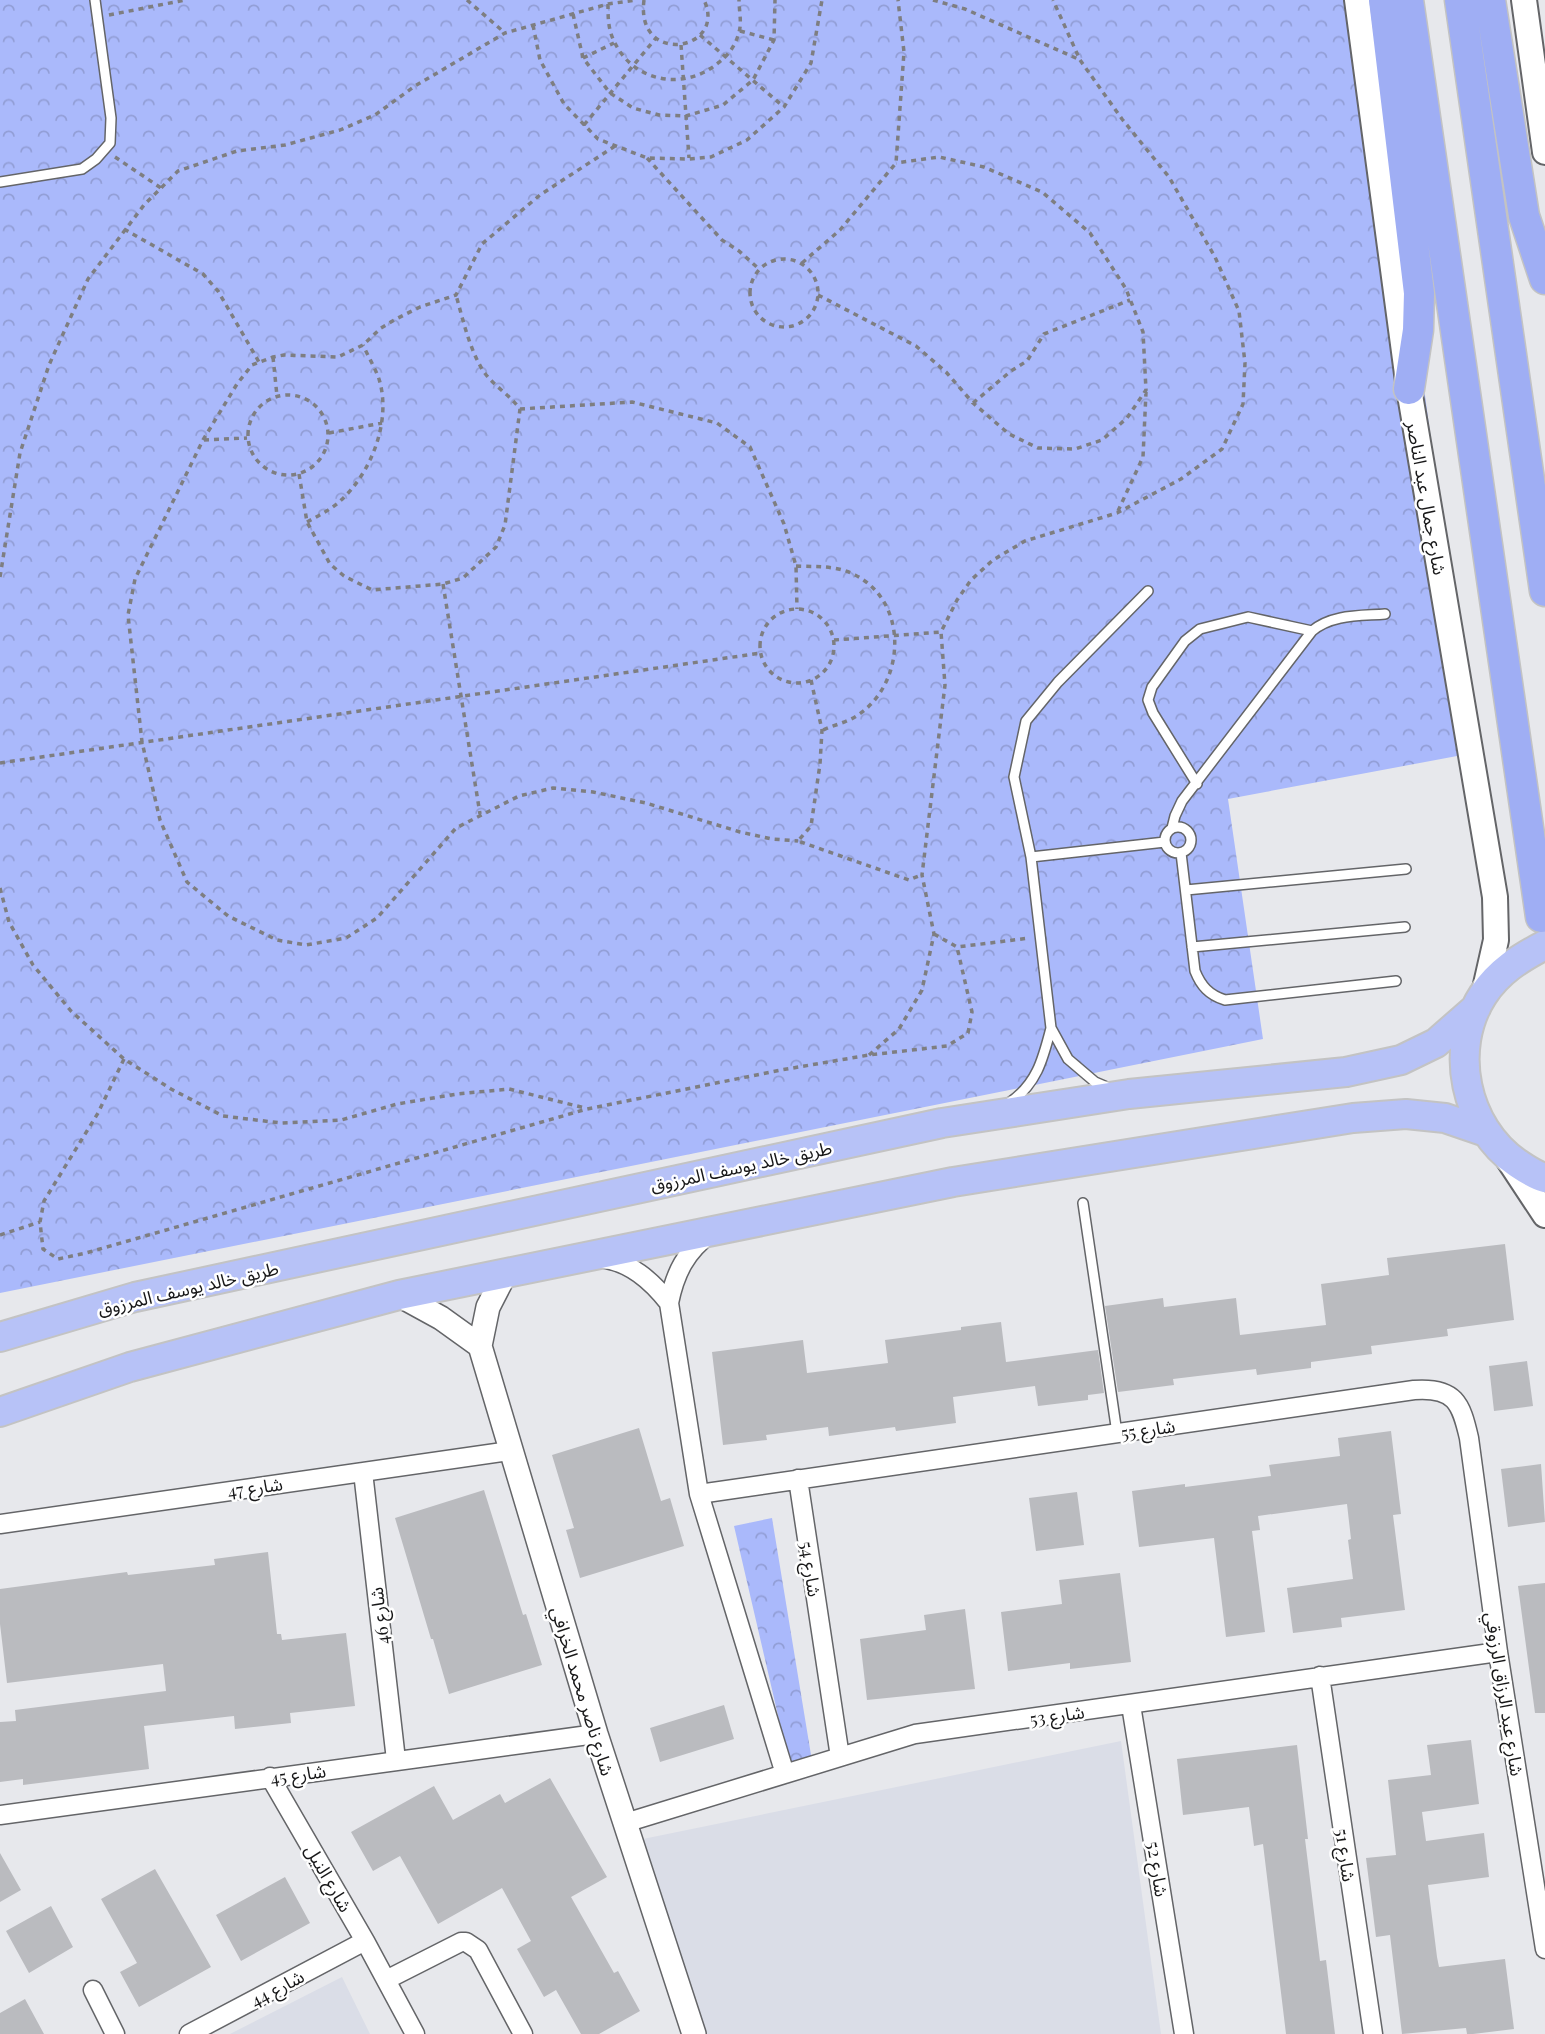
<svg xmlns="http://www.w3.org/2000/svg" width="1545" height="2034" viewBox="0 0 1545 2034" font-family="'Playfair Display','Noto Sans Arabic',serif">
<style>
.built{fill:#dadde7}
.park{fill:url(#park-crowns)}
.building{fill:#babbbf}
.lines{fill:none;stroke-linecap:round;stroke-linejoin:round}
.service-casing{stroke:#646568;stroke-width:12}
.minor-casing{stroke:#646568;stroke-width:21}
.tertiary-casing{stroke:#646568;stroke-width:26}
.secondary-casing{stroke:#646568;stroke-width:28}
.primary-casing{stroke:#c3c3c3;stroke-width:32}
.trunk-casing{stroke:#c3c3c3;stroke-width:33}
.path{stroke:#7e7e81;stroke-width:3.5;stroke-dasharray:5 5;stroke-linecap:butt}
.service{stroke:#fff;stroke-width:9}
.minor{stroke:#fff;stroke-width:18}
.tertiary{stroke:#fff;stroke-width:23}
.secondary{stroke:#fff;stroke-width:24}
.primary{stroke:#b7c2f7;stroke-width:28}
.trunk{stroke:#9faef4;stroke-width:30}
.labels{text-anchor:middle;dominant-baseline:central;stroke-width:5;stroke-linejoin:round;paint-order:stroke}
.street-label{font-size:18px;fill:#171718;stroke:#fff}
</style>
<defs>
<pattern id="park-crowns" width="20" height="18" patternUnits="userSpaceOnUse" patternTransform="scale(1.75)"><rect width="20" height="18" fill="#aab9fb"/><path d="M2 6a3 3 0 1 1 6 0M12 15a3 3 0 1 1 6 0" fill="none" stroke="#929ed6"/></pattern>
</defs>
<rect width="100%" height="100%" fill="#e7e8ec"/>
<path class="built" d="M1121 1741 1161 2034H701L638 1840Z
M342 1977 370 2034H230Z"/>
<path class="park" d="M0 0H1372L1473 753 1228 799 1263 1039 0 1293Z
M772 1518 812 1761 790 1767 734 1526Z"/>
<path class="building" d="M1505 1244 1514 1320 1447 1329 1448 1336 1371 1346 1372 1354 1311 1362V1368L1257 1375 1256 1369 1173 1379 1174 1385 1118 1392 1105 1306 1163 1298 1164 1307 1236 1298 1240 1335 1326 1325 1321 1284 1389 1275 1387 1258Z
M1001 1322 1006 1362 1098 1350 1104 1393 1088 1395V1400L1038 1406 1035 1386 953 1397 956 1423 896 1431 895 1427 829 1436 828 1427 766 1435 767 1440 723 1445 712 1352 803 1340 807 1373 888 1363 885 1340 961 1330V1327Z
M1527 1361 1533 1406 1494 1411 1489 1366Z
M639 1428 661 1501 670 1498 684 1546 580 1578 566 1530 574 1528 552 1455Z
M1391 1431 1401 1514 1393 1515 1405 1610 1341 1618 1342 1627 1293 1633 1287 1588 1353 1579 1348 1540 1351 1539 1347 1504 1258 1516 1260 1530 1252 1531 1265 1632 1226 1637 1214 1538 1139 1547 1132 1491 1185 1484V1487L1271 1476 1269 1465 1340 1456 1338 1438Z
M1541 1464 1545 1522 1508 1527 1501 1469Z
M484 1490 523 1615 526 1614 542 1665 449 1694 433 1639H431L395 1518Z
M1077 1492 1084 1545 1036 1551 1029 1498Z
M268 1552 277 1634H281L282 1640 346 1633 355 1706 290 1713 291 1723 235 1729 234 1716 144 1726 149 1769 23 1785V1779L0 1782V1722L16 1721 15 1710 166 1691 163 1664 7 1683 0 1624V1589L127 1572 128 1575 215 1565 214 1559Z
M1120 1573 1131 1662 1070 1669V1663L1008 1671 1001 1612 1062 1604 1059 1580Z
M1545 1583V1713H1535L1518 1586Z
M965 1609 975 1689 867 1700 860 1639 926 1630 924 1615Z
M724 1705 734 1739 660 1762 650 1728Z
M1471 1740 1479 1804 1422 1812 1426 1841 1484 1833 1489 1877 1428 1885 1437 1957 1439 1967 1505 1959 1514 2029 1473 2034H1467L1466 2028 1402 2034 1390 1935 1376 1937 1366 1858 1396 1855 1388 1780 1431 1775 1427 1745Z
M1297 1745 1308 1839H1305L1320 1961 1326 1960 1335 2034H1286L1263 1844 1254 1846 1249 1807 1183 1815 1177 1759Z
M550 1778 607 1877 571 1897 614 1973 618 1971 640 2011 599 2034H581L556 1990 544 1997 517 1949 531 1941 502 1888 438 1924 400 1856 373 1871 351 1832 434 1786 453 1820 500 1794 505 1803Z
M0 1853 21 1890 0 1902Z
M155 1869 211 1967 139 2007 120 1972 137 1963 101 1899Z
M285 1877 310 1923 241 1961 216 1915Z
M51 1906 73 1947 29 1973 6 1931Z
M25 1999 44 2034H0V2013Z"/>
<g class="lines">
<g class="service-casing">
<path id="service" d="M0 182 82 169 96 159 110 143 111 118 95 0
M1197 784 1153 713 1148 700 1152 687 1185 641 1200 629 1248 617 1312 631
M1165 840a13 13 0 1 1 26 0a13 13 0 1 1-26 0Z
M1172 828 1175 816 1182 801 1312 631C1332 614 1360 616 1385 614
M1181 853 1195 971C1201 986 1209 995 1225 1000L1396 981
M1031 857 1165 842
M1186 890 1406 869
M1192 947 1405 927
M1109 1088 1095 1082 1068 1059 1051 1028 1031 857 1014 777 1026 721 1058 682 1148 591
M1009 1103C1037 1084 1043 1059 1051 1028
M1083 1203 1117 1433"/>
</g>
<g class="minor-casing">
<path id="minor" d="M711 1233C686 1251 675 1273 669 1303L699 1494 785 1774
M601 1258C630 1262 651 1280 669 1303
M363 1472 396 1760
M798 1479 840 1757
M699 1494 1414 1390C1455 1387 1461 1403 1469 1438L1498 1652 1545 1949
M0 1524 510 1451
M1320 1676 1373 2034
M1131 1705 1184 2034
M270 1777 365 1941 415 2034
M0 1815 596 1734
M625 1823 915 1734 1498 1652
M386 1980 461 1942H466L478 1950 523 2034
M93 1990 115 2034
M189 2034 365 1941"/>
</g>
<g class="tertiary-casing">
<path id="tertiary" d="M506 1272 488 1307 480 1346 596 1734 694 2034
M399 1295 441 1318 480 1346"/>
</g>
<g class="secondary-casing">
<path id="secondary" d="M1357 0 1409 389 1495 897 1496 940 1484 993
M1524 0 1545 152
M1508 1159 1545 1215"/>
</g>
<g class="primary-casing">
<path id="primary" d="M1545 945C1520 958 1499 971 1483 995 1448 1049 1465 1127 1517 1163 1526 1169 1534 1175 1545 1178
M0 1337 135 1297 942 1123 1129 1094 1346 1072 1401 1060 1436 1043 1476 1008
M0 1412 130 1367 399 1295 953 1182 1353 1118 1406 1114 1445 1118 1486 1132"/>
</g>
<g class="trunk-casing">
<path id="trunk" d="M1384 0 1419 293 1418 330 1409 389
M1408 0 1541 917
M1460 0 1545 591
M1490 0 1524 216 1545 279"/>
</g>
<path class="path" d="M467 0 505 33
M644 0C635 67 728 51 704 0
M933 0 965 9 1078 59
M608 4C608 17 608 29 614 41 633 83 685 91 718 63 728 56 736 45 739 32 742 23 739 10 739 0
M573 14 583 58 610 93 633 108 659 115 686 116 723 105 753 80 774 40 775 0
M109 15 185 0
M533 25 540 60 564 104 598 139 647 158 689 159 711 157 747 140 784 107 811 63 822 0
M740 31 774 40
M700 35 784 107
M681 45 689 158
M583 58 614 43
M584 125 656 38
M615 146 540 195 482 244 456 295 420 307 396 319 381 328 363 345 338 357 284 355 273 357 252 365 237 384 203 440 135 579 128 615 142 742 160 820 187 882 228 916 277 940 306 945 346 938 377 918 456 828 519 796 553 788 593 792 646 803 740 832 772 839 798 841
M115 157 161 188
M647 158 722 240 739 251 759 269
M124 229 203 274 218 291 259 362
M750 293a34 34 0 1 1 68 0a34 34 0 1 1-68 0Z
M802 263 840 230 896 163 904 52 898 0
M818 295 916 346 946 372 973 403 1009 434 1038 448 1075 449 1102 440 1127 418 1146 390 1143 332 1126 289 1090 233 1042 192 984 167 939 157 896 163
M273 357 277 396
M248 435a40 40 0 1 1 80 0a40 40 0 1 1-80 0Z
M973 403 1011 371 1027 361 1044 334 1130 300
M520 409 632 402 717 423 750 447 784 524 796 566 797 609
M329 433 382 423
M204 440 247 438
M299 474 307 522 330 564 344 576 372 590 443 584 463 578 496 547 505 525 520 409C509 394 492 385 482 369 469 347 463 320 456 295
M1118 511 1143 457 1146 392
M307 522C318 516 330 510 339 502 371 474 392 421 379 379 375 368 368 356 363 345
M796 566C817 567 836 565 855 575 909 602 906 683 858 715 848 722 834 725 823 730
M0 577 20 453 49 365 88 279 144 205 178 171 237 151 285 145 340 130 375 115 415 86 505 33 608 4 636 0
M443 584 480 814
M760 646a37 37 0 1 1 74 0a37 37 0 1 1-74 0Z
M834 640 941 632
M811 680 822 730 820 764 811 826 798 841 909 880 921 875
M0 763 761 653
M0 888 9 922 33 965 71 1011 124 1059 171 1089 223 1116 281 1123 341 1120 397 1104 457 1094 509 1089 585 1108
M934 934 957 947 1030 938
M869 1055 899 1029 922 990 934 934 922 875 945 685 941 632 957 600 971 580 993 560 1025 541 1117 513 1181 479 1222 449 1243 404 1245 363 1239 311 1215 257 1169 177 1122 119 1080 60 1053 0
M124 1059 98 1113 44 1201 40 1222 43 1249 58 1259 86 1253 587 1109 781 1070 869 1055 947 1046 968 1033 972 1012 957 947
M0 1235 40 1222"/>
<use href="#service" class="service"/>
<use href="#minor" class="minor"/>
<use href="#tertiary" class="tertiary"/>
<use href="#secondary" class="secondary"/>
<use href="#primary" class="primary"/>
<use href="#trunk" class="trunk"/>
</g>
<g class="labels">
<g class="street-label">
<text transform="translate(1427 498) rotate(80)">شارع جمال عبد الناصر</text>
<text transform="translate(741 1166) rotate(-12)">طريق خالد يوسف المرزوق</text>
<text transform="translate(188 1288) rotate(-13)">طريق خالد يوسف المرزوق</text>
<text transform="translate(1148 1429) rotate(-8)">شارع 55</text>
<text transform="translate(255 1487) rotate(-8)">شارع 47</text>
<text transform="translate(811 1569) rotate(81)">شارع 54</text>
<text transform="translate(379 1616) rotate(-97)">شارع 46</text>
<text transform="translate(583 1691) rotate(73)">شارع ناصر محمد الخرافي</text>
<text transform="translate(1505 1694) rotate(81)">شارع عبد الرزاق الرزوقي</text>
<text transform="translate(1057 1715) rotate(-8)">شارع 53</text>
<text transform="translate(298 1774) rotate(-8)">شارع 45</text>
<text transform="translate(1346 1855) rotate(82)">شارع 51</text>
<text transform="translate(1158 1869) rotate(81)">شارع 52</text>
<text transform="translate(329 1878) rotate(60)">شارع النيل</text>
<text transform="translate(277 1988) rotate(-28)">شارع 44</text>
</g>
</g>
</svg>
